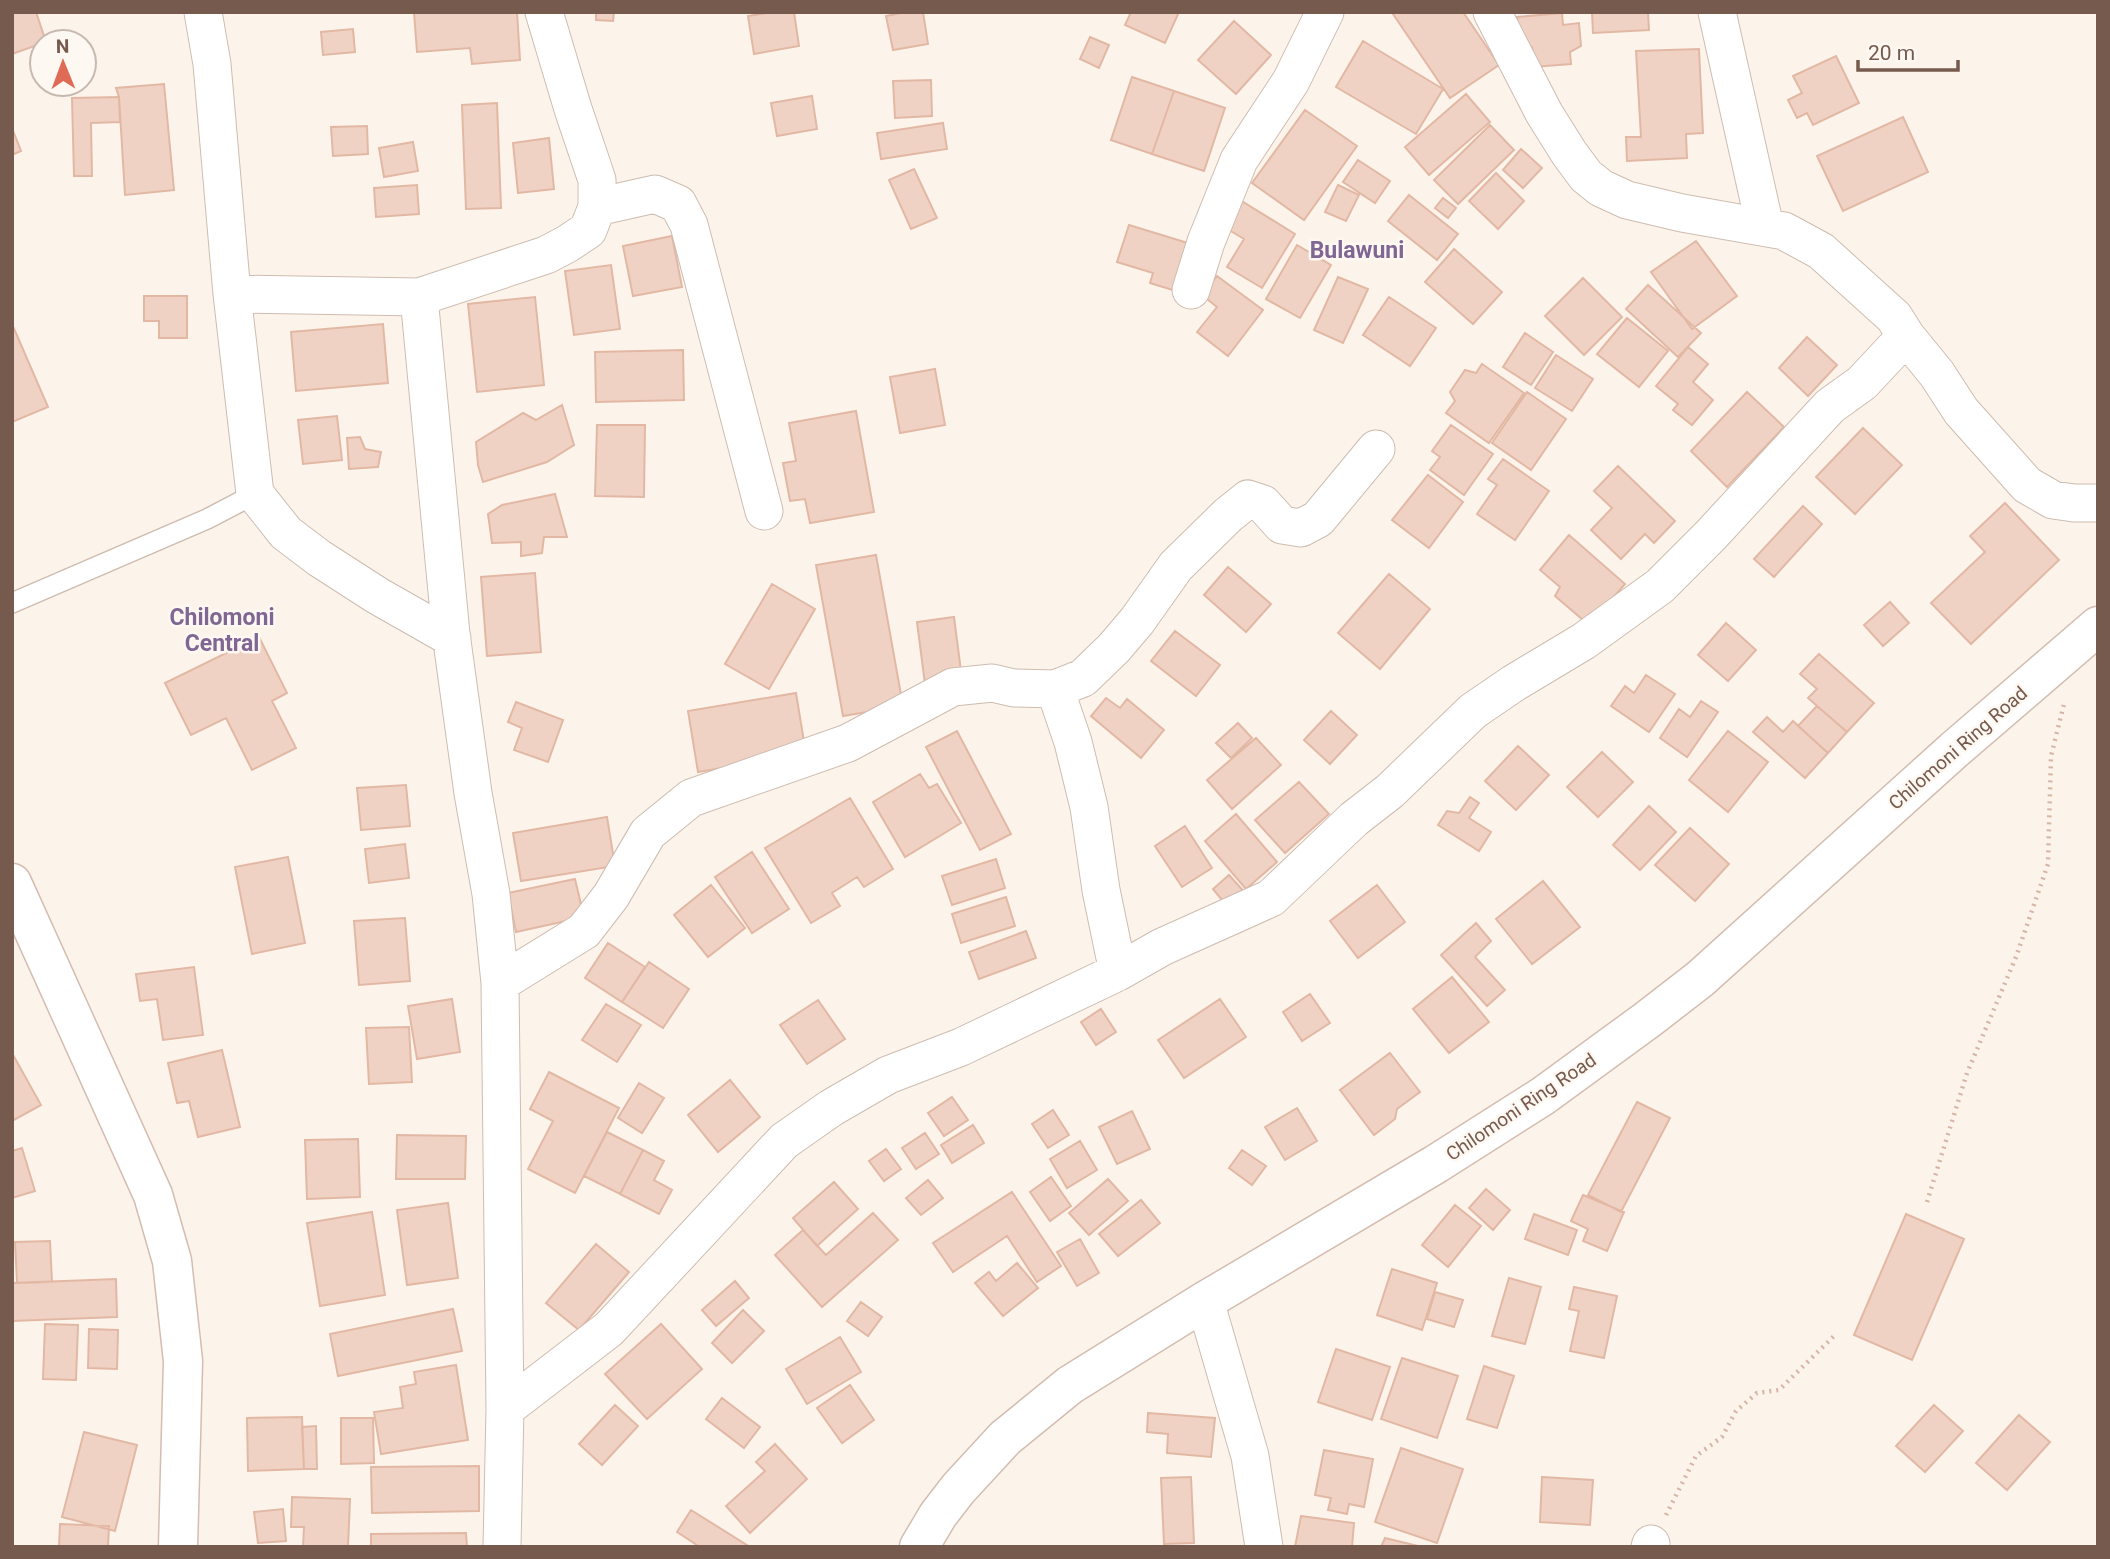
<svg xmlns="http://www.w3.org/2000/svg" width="2110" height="1559" viewBox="0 0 2110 1559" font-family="Roboto,sans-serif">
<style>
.building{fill:#f0d2c4;stroke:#e2b8a5;stroke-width:2}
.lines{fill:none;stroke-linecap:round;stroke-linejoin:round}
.lane-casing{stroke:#cebcb0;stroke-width:22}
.street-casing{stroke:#cebcb0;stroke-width:39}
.secondary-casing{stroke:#d4bdb0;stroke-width:41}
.path{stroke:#d6b5a6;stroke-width:4.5;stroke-dasharray:2 5;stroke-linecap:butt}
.lane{stroke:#fff;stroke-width:19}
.street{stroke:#fff;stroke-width:37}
.secondary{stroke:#fff;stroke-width:38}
.labels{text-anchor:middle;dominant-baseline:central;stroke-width:5;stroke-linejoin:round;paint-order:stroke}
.street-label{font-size:19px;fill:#775a4e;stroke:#fef8f2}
.quarter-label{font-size:23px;font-weight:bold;fill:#806692;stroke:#fef8f2}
</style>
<rect width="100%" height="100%" fill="#fcf4eb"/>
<path class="building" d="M12 12H36L46 42 12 54Z
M414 12H517L520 60 472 64 470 48 417 52Z
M596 12H614L613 21 596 20Z
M774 12H794L799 46 754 54 748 16Z
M906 12H923L928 44 893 50 886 16Z
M1131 12H1179L1165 43 1125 25Z
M1396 12H1463L1499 65 1450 98 1393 14Z
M1592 12H1648L1649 30 1593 33Z
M1562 13 1563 25 1579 23 1581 46 1570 52 1571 64 1533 67 1532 47 1520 48 1517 17Z
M1234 21 1271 55 1236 94 1198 60Z
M353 29 355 52 323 55 321 32Z
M1090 37 1109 45 1099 68 1080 59Z
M1363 41 1443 89 1416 134 1336 87Z
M1699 49 1703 133 1686 134 1687 158 1627 161 1626 137H1641L1636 51Z
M1836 56 1859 103 1813 125 1807 113 1797 118 1788 100 1802 93 1793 76Z
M1132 77 1174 91 1152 154 1111 140Z
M931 80 932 116 895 118 893 81Z
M164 84 174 190 125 195 119 97 116 88Z
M1174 91 1225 108 1204 171 1152 154Z
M1466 94 1490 122 1429 175 1405 147Z
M812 96 817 129 777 136 771 103Z
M119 97 120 122 91 123 92 176H74L72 98Z
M497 103 501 208 466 209 462 105Z
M1305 110 1357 146 1304 220 1252 183Z
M1903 117 1928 172 1843 211 1817 156Z
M943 123 947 149 881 159 877 133Z
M1490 125 1514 150 1458 204 1434 180Z
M367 126 368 154 333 156 331 127Z
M12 128 21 151 12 155Z
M549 138 554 189 518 193 513 143Z
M413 142 418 171 384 177 379 148Z
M1521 149 1542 168 1523 188 1503 170Z
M1358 160 1390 181 1375 203 1343 182Z
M914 169 937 218 911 229 889 180Z
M1496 173 1524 201 1498 229 1469 201Z
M417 185 419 214 376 217 374 188Z
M1338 185 1359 195 1346 221 1325 212Z
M1409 195 1458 234 1437 260 1388 221Z
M1443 198 1456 208 1448 218 1435 208Z
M1240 200 1295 234 1262 288 1227 267 1244 239 1224 227Z
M1129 225 1191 244 1176 291 1150 283 1153 273 1117 262Z
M672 236 682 287 633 296 623 246Z
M1696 241 1737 296 1692 329 1651 272Z
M1297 245 1331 265 1300 318 1266 299Z
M1454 249 1502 292 1473 324 1425 282Z
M611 265 620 329 574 335 565 271Z
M1217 276 1263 310 1228 356 1197 332 1217 307 1202 295Z
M1338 277 1368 289 1343 343 1314 330Z
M1583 278 1622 317 1584 355 1545 316Z
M1648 285 1701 333 1678 357 1626 309Z
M144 296H187V338H159V321H144Z
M535 297 544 385 477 392 468 304Z
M1389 297 1436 328 1410 366 1363 335Z
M1627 318 1668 351 1639 387 1597 354Z
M12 324 48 407 12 422Z
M383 324 388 383 296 391 291 332Z
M1525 333 1553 352 1531 385 1503 367Z
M1807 337 1837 365 1808 396 1779 368Z
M1688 347 1708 364 1693 382 1713 400 1692 425 1673 410 1678 404 1656 386Z
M683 350 684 400 596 402 595 352Z
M1556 355 1593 379 1572 411 1535 388Z
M1482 364 1524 393 1489 443 1446 413 1455 401 1450 392 1465 370 1476 373Z
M935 369 945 425 900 433 890 377Z
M1527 392 1566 419 1531 470 1492 443Z
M1747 392 1784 427 1727 487 1691 451Z
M562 405 574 445 547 462 483 482 478 465 476 442 523 413 536 420Z
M856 411 874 512 810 523 805 499 790 501 783 463 796 461 789 423Z
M337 416 342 460 303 464 298 420Z
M597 425H645L644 497 595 496Z
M1451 425 1493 454 1464 495 1430 470 1440 457 1432 451Z
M1863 428 1902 465 1855 514 1816 477Z
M360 437 365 449 381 452 378 467 349 469 347 438Z
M1503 459 1549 491 1515 540 1477 514 1497 485 1488 479Z
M1618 466 1675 521 1654 543 1645 534 1621 559 1591 530 1612 508 1594 491Z
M1428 475 1463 502 1429 548 1392 520Z
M555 494 567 537H544L542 553 521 556V542L492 543 488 514 502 505Z
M2005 503 2059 560 1971 644 1931 603 1985 552 1970 536Z
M1803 506 1822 524 1774 577 1754 559Z
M1569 535 1625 584 1589 625 1555 596 1560 587 1540 570Z
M876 555 903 706 843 716 816 565Z
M1228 567 1271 604 1246 632 1204 595Z
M535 573 541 652 487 656 481 577Z
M1389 574 1430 609 1380 669 1338 633Z
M772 584 815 609 769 689 725 664Z
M1890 602 1909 623 1883 646 1864 625Z
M954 617 962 679 925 684 917 622Z
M1726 623 1756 650 1728 681 1698 655Z
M1175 631 1220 665 1196 696 1151 661Z
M259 637 287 693 272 701 296 748 252 770 226 718 191 735 165 683Z
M1819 654 1874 703 1847 732 1808 698 1817 689 1800 674Z
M1646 675 1675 694 1649 732 1611 706 1625 686 1634 693Z
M796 693 806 754 698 772 688 711Z
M1106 698 1120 708 1127 699 1164 730 1141 758 1091 716Z
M1701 701 1718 712 1687 757 1660 738 1679 709 1690 717Z
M516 702 563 720 548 762 514 750 522 728 508 722Z
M1817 706 1847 732 1828 753 1798 726Z
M1331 711 1357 735 1330 764 1304 740Z
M1767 717 1783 732 1793 721 1828 753 1805 778 1753 732Z
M1238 723 1252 738 1231 758 1216 743Z
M957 731 1011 834 980 850 926 747Z
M1728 731 1768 762 1728 812 1689 780Z
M1256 738 1281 765 1232 809 1207 780Z
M1518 746 1549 775 1516 810 1485 781Z
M1602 752 1633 782 1598 817 1567 787Z
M920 774 929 788 937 784 961 823 905 857 873 802Z
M1299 782 1329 814 1285 853 1255 820Z
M406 785 410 826 361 830 357 788Z
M1470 797 1479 803 1469 818 1491 832 1479 851 1438 825 1447 811 1459 813Z
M850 798 893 869 864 887 857 877 832 893 840 906 811 923 765 848Z
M1649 806 1676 832 1640 870 1613 845Z
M1236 814 1277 862 1246 889 1205 841Z
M607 817 615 866 521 881 513 833Z
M1185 826 1212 868 1182 887 1155 846Z
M1690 828 1729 864 1695 901 1655 865Z
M405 844 409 878 369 883 365 849Z
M752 852 789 909 752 933 715 877Z
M288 857 305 943 252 954 235 867Z
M996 859 1005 888 952 905 942 876Z
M1229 875 1248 896 1231 911 1213 889Z
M575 879 584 917 516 932 508 893Z
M1543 881 1580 927 1532 964 1496 919Z
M711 885 745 928 708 957 674 915Z
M1377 885 1405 922 1358 958 1330 921Z
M1006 897 1015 926 961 943 952 914Z
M405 918 410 981 359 985 354 921Z
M1476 923 1491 941 1475 957 1505 990 1487 1006 1441 955Z
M1026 931 1036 958 979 979 969 952Z
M608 943 645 967 622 1002 585 978Z
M649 962 689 989 663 1028 622 1002Z
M194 967 203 1035 163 1040 157 999 140 1001 136 974Z
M1452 977 1489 1022 1449 1053 1413 1009Z
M1310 994 1330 1023 1302 1041 1283 1012Z
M452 999 460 1052 417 1059 408 1006Z
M1220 999 1246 1037 1184 1078 1158 1040Z
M818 1000 845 1039 807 1064 780 1025Z
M606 1004 641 1025 617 1062 582 1040Z
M1101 1009 1116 1032 1096 1045 1081 1022Z
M409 1027 412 1082 369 1084 366 1028Z
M222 1050 240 1127 198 1137 189 1101 177 1103 168 1063Z
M12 1053 41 1105 12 1121Z
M1390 1053 1420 1092 1397 1109 1395 1119 1374 1135 1340 1090Z
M549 1072 619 1108 575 1193 528 1169 553 1121 530 1109Z
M730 1080 760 1117 718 1152 688 1115Z
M639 1083 664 1098 642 1133 618 1118Z
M952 1097 968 1120 944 1136 928 1113Z
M1637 1102 1670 1118 1621 1212 1588 1195Z
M1297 1108 1317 1141 1285 1160 1265 1127Z
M1053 1110 1069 1135 1048 1148 1032 1124Z
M1132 1111 1150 1149 1117 1164 1099 1127Z
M973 1125 984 1143 952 1163 941 1145Z
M607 1132 643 1150 620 1194 584 1176Z
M925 1133 939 1154 916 1169 902 1148Z
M397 1135 466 1136 465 1179H396Z
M358 1139 360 1197 307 1199 305 1140Z
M1080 1141 1097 1170 1067 1188 1050 1159Z
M22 1148 35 1191 12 1198V1151Z
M886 1149 901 1169 884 1181 869 1161Z
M643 1150 664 1161 654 1180 672 1190 659 1214 620 1194Z
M1242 1150 1266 1166 1252 1185 1229 1168Z
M1051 1177 1071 1206 1050 1221 1030 1192Z
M1108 1179 1128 1201 1089 1235 1069 1213Z
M928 1180 943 1198 921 1215 906 1198Z
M834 1182 858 1209 817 1246 793 1218Z
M1486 1189 1510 1210 1493 1230 1469 1208Z
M1012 1192 1061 1266 1037 1282 1007 1236 953 1272 933 1243Z
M1583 1195 1624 1212 1607 1251 1583 1241 1588 1229 1571 1221Z
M1141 1200 1160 1223 1118 1256 1099 1234Z
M448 1203 458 1278 407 1285 397 1210Z
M1455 1205 1481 1226 1448 1267 1422 1245Z
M372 1212 385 1295 320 1306 307 1223Z
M873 1213 898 1240 822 1307 775 1255 803 1230 826 1255Z
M1534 1214 1577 1230 1568 1255 1525 1239Z
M1906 1214 1964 1239 1912 1360 1854 1335Z
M1080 1239 1099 1273 1077 1286 1057 1252Z
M50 1241 52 1282 17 1283 15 1242Z
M596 1244 629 1272 579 1330 546 1303Z
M1017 1263 1038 1288 1003 1316 975 1283 989 1272 996 1281Z
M1392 1269 1437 1283 1422 1330 1377 1315Z
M1509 1278 1541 1287 1525 1344 1492 1336Z
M116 1279 117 1317 12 1321V1283Z
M735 1281 749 1298 716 1326 702 1310Z
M1574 1287 1617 1296 1604 1358 1570 1351 1579 1311 1569 1309Z
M1435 1292 1463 1300 1454 1327 1427 1319Z
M861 1302 882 1317 868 1336 847 1321Z
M453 1309 462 1351 338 1376 330 1334Z
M743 1310 764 1331 732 1363 712 1343Z
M45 1324 78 1325 76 1380 43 1379Z
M661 1324 702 1369 647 1419 605 1374Z
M89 1329 118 1330 117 1369 88 1368Z
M840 1337 861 1372 807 1404 786 1369Z
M1336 1349 1390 1367 1372 1420 1318 1402Z
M1402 1358 1458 1376 1437 1438 1381 1419Z
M456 1365 468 1440 381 1454 374 1412 403 1408 400 1387 416 1384 414 1372Z
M1484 1366 1514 1376 1497 1428 1467 1419Z
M850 1385 874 1420 842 1443 817 1408Z
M722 1398 760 1427 744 1448 706 1419Z
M615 1405 638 1426 602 1465 579 1444Z
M1934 1405 1963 1431 1925 1472 1896 1446Z
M1148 1413 1215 1418 1211 1457 1167 1453 1168 1434 1147 1432Z
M2019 1415 2050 1442 2007 1490 1976 1463Z
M302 1417 304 1469 248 1471 247 1418Z
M341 1418H373L374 1463 341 1464Z
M316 1426 317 1469H304L302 1427Z
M84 1432 137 1445 115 1531 62 1517Z
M775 1444 807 1479 750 1533 726 1506 765 1471 756 1462Z
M1401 1448 1463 1469 1437 1543 1375 1522Z
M1324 1450 1373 1459 1364 1507 1349 1504 1347 1514 1328 1510 1331 1498 1315 1495Z
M479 1466V1511L372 1513 371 1467Z
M1191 1477 1194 1543 1164 1544 1161 1478Z
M1542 1477 1593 1480 1590 1525 1540 1522Z
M292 1497 350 1499 348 1547H303L304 1527H291Z
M283 1509 286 1541 258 1543 254 1512Z
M691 1510 750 1547H700L677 1532Z
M1301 1516 1354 1523 1352 1547H1295Z
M60 1524 109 1526 108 1547H59Z
M466 1533 467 1547H371V1534Z
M1385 1538 1422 1547H1381Z"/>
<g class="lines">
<g class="lane-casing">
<path id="lane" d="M12 603 207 519 255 494"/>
</g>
<g class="street-casing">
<path id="street" d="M203 12 212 64 232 294 255 494 286 533 319 558 378 596 452 638
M1492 12 1544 113 1569 153 1586 176 1601 188 1627 200 1682 213 1784 231 1821 251 1894 317 1906 336 1937 374 1961 411 2027 485 2053 500 2074 503H2098
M1717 12 1765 227
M597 207 655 194 678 204 689 225 764 511
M1191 290 1206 242 1239 160 1291 81 1325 12
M232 294 419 297 546 255 567 244 588 230 597 207V180L573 109 544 12
M419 297 451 634 473 793 491 894 500 983 505 1409 502 1547
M1055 689 1073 742 1089 807 1101 890 1118 972
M500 983 584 931 611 896 648 833 691 798 848 743 953 687 992 683 1014 688 1055 689 1083 678 1114 648 1137 621 1176 566 1228 515 1248 499 1263 504 1282 525 1301 528 1318 519 1376 449
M1205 1301 1250 1456 1264 1547
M505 1409 609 1329 784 1141 831 1108 888 1075 961 1047 1118 972 1162 947 1271 898 1354 819 1390 791 1473 711 1514 683 1584 641 1660 586 1711 535 1830 406 1862 383 1906 336
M1650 1547 1651 1544"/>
</g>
<g class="secondary-casing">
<path id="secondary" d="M12 883 153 1195 172 1261 183 1361 178 1547
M919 1547 938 1515 958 1489 1005 1438 1070 1385 1205 1301 1436 1164 1543 1096 1647 1020 1700 979 1954 750 2098 626"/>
</g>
<path class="path" d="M1927 1202 1967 1073 2016 957 2048 864 2051 756 2064 704
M1666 1515 1696 1456 1722 1437 1736 1411 1757 1393 1779 1390 1834 1336"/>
<use href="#lane" class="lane"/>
<use href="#street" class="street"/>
<use href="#secondary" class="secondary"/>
</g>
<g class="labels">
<g class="street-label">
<text transform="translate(1958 748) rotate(-41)">Chilomoni Ring Road</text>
<text transform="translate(1521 1107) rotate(-34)">Chilomoni Ring Road</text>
</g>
<g class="quarter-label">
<text x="1357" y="250">Bulawuni</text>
<text x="222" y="617">Chilomoni<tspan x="222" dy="26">Central</tspan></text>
</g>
</g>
<rect width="2110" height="1559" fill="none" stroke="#775a4e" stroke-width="28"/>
<g transform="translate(63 63) rotate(359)"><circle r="33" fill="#fef8f2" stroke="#c8b9b0" stroke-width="2"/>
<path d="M0-5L12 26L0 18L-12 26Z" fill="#df6b57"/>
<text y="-10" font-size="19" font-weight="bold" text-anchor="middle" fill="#775a4e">N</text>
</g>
<path d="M1858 60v10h100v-10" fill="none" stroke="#775a4e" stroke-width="3.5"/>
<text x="1868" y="60" font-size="21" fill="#775a4e" stroke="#fef8f2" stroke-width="5" paint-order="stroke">20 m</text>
</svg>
